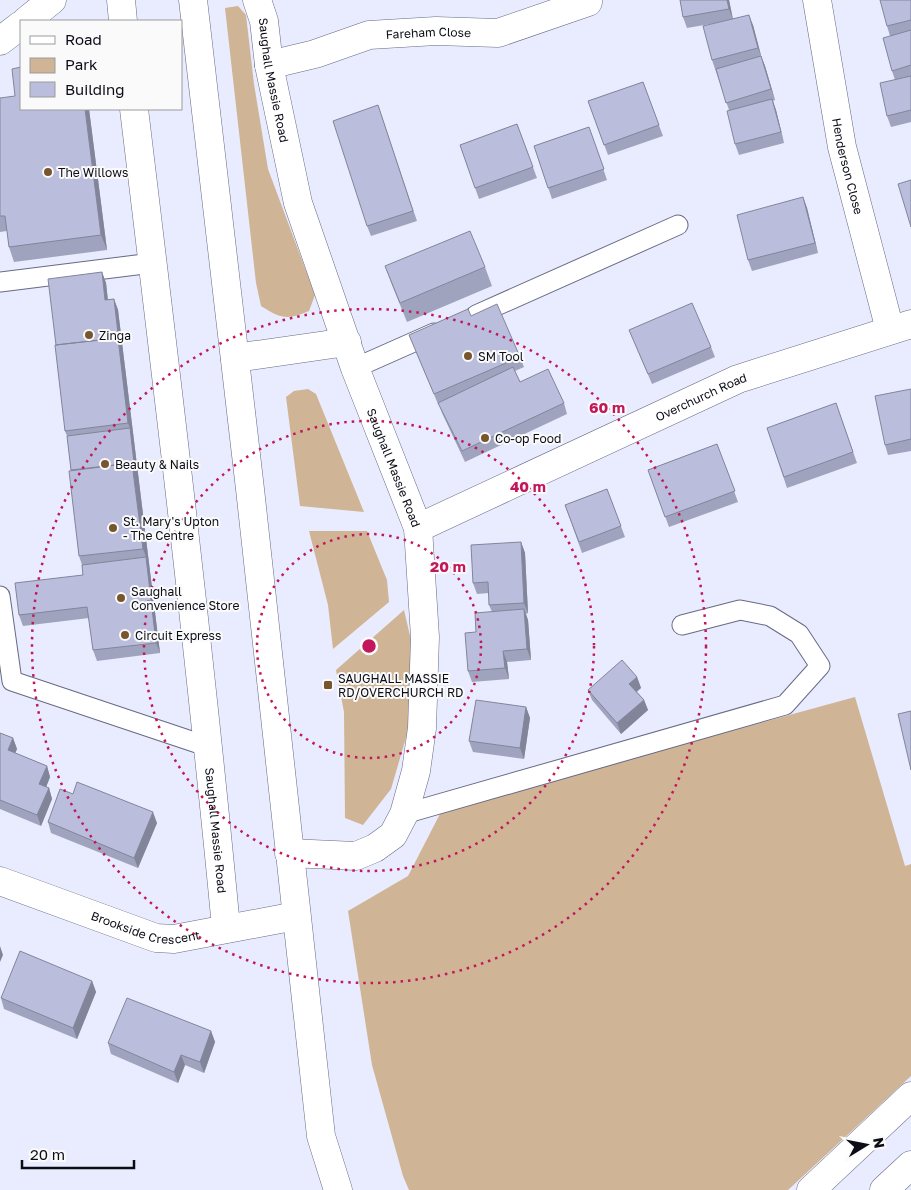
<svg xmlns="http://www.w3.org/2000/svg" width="911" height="1190" viewBox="0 0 911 1190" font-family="'Golos Text',sans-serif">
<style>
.green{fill:#cfb496}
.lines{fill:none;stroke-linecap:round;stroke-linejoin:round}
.service-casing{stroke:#666a84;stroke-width:21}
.minor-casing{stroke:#666a84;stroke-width:29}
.secondary-casing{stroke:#666a84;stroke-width:29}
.primary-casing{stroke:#666a84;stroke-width:29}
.service{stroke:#fff;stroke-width:19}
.minor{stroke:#fff;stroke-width:28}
.secondary{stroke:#fff;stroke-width:28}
.primary{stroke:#fff;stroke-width:28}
.wall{fill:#a0a3bd}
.shaded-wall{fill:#82859a}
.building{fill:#babedc;stroke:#82859a}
.ring{fill:none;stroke:#c2185b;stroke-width:2.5;stroke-dasharray:2.5 5}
.poi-dot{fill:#77552d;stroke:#fafafa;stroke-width:2}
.labels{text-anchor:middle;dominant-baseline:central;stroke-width:4;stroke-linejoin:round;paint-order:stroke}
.street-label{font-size:12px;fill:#0b0c16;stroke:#fafafa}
.poi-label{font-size:12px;fill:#0b0c16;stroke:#fafafa;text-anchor:start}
.centre{fill:#c2185b;stroke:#fafafa;stroke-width:2.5}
.ring-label{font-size:15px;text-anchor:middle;font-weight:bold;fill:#c2185b;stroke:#fafafa;stroke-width:4;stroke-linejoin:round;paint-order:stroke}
</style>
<rect width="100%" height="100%" fill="#e9ecfe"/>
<path class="green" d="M238 6 246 15 254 84 268 169 315 295 309 311C288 320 281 319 261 306L256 283 225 8Z
M308 389 316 394 364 512 300 506 286 397 294 391Z
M309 531H367L387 580 389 602 333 649 328 605Z
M404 610 414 653 408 731 391 789 363 825 345 818 344 712 336 670Z
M855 697 905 866 911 864V1076L788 1190H409L403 1176 372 1065 348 911 408 876 442 810Z"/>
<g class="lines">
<g class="service-casing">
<path id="service" d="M0 282 152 263
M476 315 678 225
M355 368 434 333
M0 596 12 681 209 747
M404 814 785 705 820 666 799 634 770 616 740 610 682 625"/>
</g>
<g class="minor-casing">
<g id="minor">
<path d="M121 0 123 21"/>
<path id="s1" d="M257 0 264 21 269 65 298 203 355 368 418 528 425 637 422 728 416 771 404 814 393 835 375 848 356 856 289 853"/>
<path id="s2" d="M817 0 842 147 890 330"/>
<path d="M26 21 52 0"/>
<path d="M0 41 21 25"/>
<path id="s3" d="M269 65 315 54 369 35 436 31 498 33 588 2"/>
<path id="s4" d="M134 109C167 381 200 654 226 927"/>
<path d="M235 358 347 342"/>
<path id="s5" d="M418 528 738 379 911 324"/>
<path id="s6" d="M0 881 156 938 174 939 296 916"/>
</g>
</g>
<g class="secondary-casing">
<path id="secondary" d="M193 0 250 489 321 1136 338 1190"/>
</g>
<g class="primary-casing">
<path id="primary" d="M811 1190 911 1096
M884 1190 911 1165"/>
</g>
<use href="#service" class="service"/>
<use href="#minor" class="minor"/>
<use href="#secondary" class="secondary"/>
<use href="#primary" class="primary"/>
</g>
<path class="wall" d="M680 0H729L733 19 753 25 761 56 765 66 775 100 773 101 776 110 784 143 739 155 735 144 729 110 712 60 722 22 687 28 683 17Z
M911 0V122L891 127 887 116 895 80 892 71 890 36 887 26Z
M643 82 663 136 608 155 588 101Z
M0 98 21 109H94H89L107 250 14 262 9 247 7 231 0 232Z
M378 105 417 221 371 236 367 226Z
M517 124 537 178 479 199 460 145Z
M589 127 607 180 552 199 534 146Z
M803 197 807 208 818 253 752 271 748 260Z
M385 266 485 267 492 286 407 322 392 285Z
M102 272 106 283 108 300 114 299 118 310 160 653 97 661 93 650 89 618 23 626 19 615 83 575 82 565 79 556 71 470 67 436 65 431Z
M471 316 520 357 524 367 515 371 520 382 564 403 567 414 465 462 442 413 439 404H438L409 335Z
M629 330 711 347 715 357 652 384Z
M911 389V451L888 455 885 445Z
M836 403 857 463 787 488 767 428Z
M717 444 738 502 669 527 648 470Z
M607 489 625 537 582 553 565 505Z
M521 542 525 553 528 613 526 614 528 620 531 660 507 662 509 679 472 682 468 671 476 632 492 612 489 605V593L477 594 473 583Z
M637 677 641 688 637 692 644 700 648 710 621 734 592 700 588 690Z
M526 707 530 718 524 759 473 752 469 741Z
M0 733 13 738 17 749 15 753 47 766 50 777 46 787 49 788 52 799 41 826 0 809Z
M48 822 157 823 138 868 51 833Z
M92 981 96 992 77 1039 4 1009 1 998Z
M211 1031 215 1042 204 1073 185 1065 178 1083 111 1054 108 1043Z"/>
<path class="shaded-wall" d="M727 0H729L733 20 729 9Z
M749 15 753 25 762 59 758 48Z
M761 56 765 66 775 100 771 89Z
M772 99 776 110 784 143Z
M85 109H89L107 250 101 235Z
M803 197 807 208 818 253 815 243Z
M102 272 106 283 109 311 105 300Z
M114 299 118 310 160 653 156 643 146 557 143 549 132 463 130 428 128 423 118 338Z
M521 542 525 553 528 613 524 603Z
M524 609 528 620 531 660 527 649Z
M503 651 507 662 509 679 505 668Z
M637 677 641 688 633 694 629 684Z
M644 700 648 710 621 734 617 723Z
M526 707 530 718 524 759 520 748Z
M13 738 17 749 12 761 8 750Z
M47 766 50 777 43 795 39 784Z
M49 788 52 799 41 826 37 815Z
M153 812 157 823 138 868 134 858Z
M0 946 3 955 0 962Z
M92 981 96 992 77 1039 73 1028Z
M211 1031 215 1042 204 1073 200 1062Z
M181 1055 185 1065 178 1083 174 1072Z"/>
<path class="building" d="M680 0H727L729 9 683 17Z
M880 0H911V20L887 26Z
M749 15 758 48 712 60 703 26Z
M911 30V65L892 71 883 38Z
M761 56 771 89 726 103 716 69Z
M21 67V109H85L101 235 9 247 5 216H0V98L15 96 12 69Z
M911 76V110L887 116 880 83Z
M643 82 659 125 604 145 588 101Z
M772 99 781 132 735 144 727 111Z
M378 105 413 211 367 226 333 121Z
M517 124 533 167 475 188 460 145Z
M589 127 604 169 548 188 534 146Z
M911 180V227L898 184Z
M803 197 815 243 748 260 737 215Z
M470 231 485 267 400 303 385 266Z
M102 272 105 300 114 299 119 342 118 338 56 345 48 279Z
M692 303 711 347 648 374 629 330Z
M497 304 520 357 434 394 409 335 468 309 471 316Z
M118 338 128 423 65 431 55 345Z
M513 367 520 382 548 369 564 403 462 451 438 403Z
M911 389V439L885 445 875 396Z
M836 403 853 452 784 477 767 428Z
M130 428 135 471 132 463 71 470 67 436Z
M717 444 735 491 665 517 648 470Z
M132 463 143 549 79 556 69 471Z
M607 489 621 526 579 542 565 505Z
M521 542 524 603 489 605 488 582 473 583 471 545Z
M146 557 156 643 93 650 87 607 19 615 15 583 83 575 82 565Z
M524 609 527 649 503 651 505 668 468 671 465 633 476 632 475 613Z
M622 660 637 677 629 684 644 700 617 723 588 690Z
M476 700 526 707 520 748 469 741Z
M911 711V770L898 714Z
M0 733 13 738 8 750 47 766 39 784 49 788 37 815 0 800Z
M77 782 153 812 134 858 48 822 60 789 73 794Z
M20 951 92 981 73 1028 1 998Z
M127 998 211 1031 200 1062 181 1055 174 1072 108 1043Z"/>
<g class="ring">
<circle cx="369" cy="646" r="112"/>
<circle cx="369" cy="646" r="225"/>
<circle cx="369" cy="646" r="337"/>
</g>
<g class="poi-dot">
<circle cx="48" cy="172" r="5"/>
<circle cx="89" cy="335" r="5"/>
<circle cx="468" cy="356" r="5"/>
<circle cx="485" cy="438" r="5"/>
<circle cx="105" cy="464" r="5"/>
<circle cx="113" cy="528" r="5"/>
<circle cx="121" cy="598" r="5"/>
<circle cx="125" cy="635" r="5"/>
<rect x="323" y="680" width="10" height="10" rx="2.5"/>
</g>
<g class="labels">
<g class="street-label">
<text stroke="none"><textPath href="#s3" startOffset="164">Fareham Close</textPath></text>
<text stroke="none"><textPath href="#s1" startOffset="82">Saughall Massie Road</textPath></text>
<text stroke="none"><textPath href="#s2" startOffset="169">Henderson Close</textPath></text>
<text stroke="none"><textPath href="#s5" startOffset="312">Overchurch Road</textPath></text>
<text stroke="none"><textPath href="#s1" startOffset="489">Saughall Massie Road</textPath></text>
<text stroke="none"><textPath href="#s4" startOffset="726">Saughall Massie Road</textPath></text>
<text stroke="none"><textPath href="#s6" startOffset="154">Brookside Crescent</textPath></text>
</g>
<g class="poi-label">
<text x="58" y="172">The Willows</text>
<text x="99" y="335">Zinga</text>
<text x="478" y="356">SM Tool</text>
<text x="495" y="438">Co-op Food</text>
<text x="115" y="464">Beauty &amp; Nails</text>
<text x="123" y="521">St. Mary's Upton<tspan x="123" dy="14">- The Centre</tspan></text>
<text x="131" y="591">Saughall<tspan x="131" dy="14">Convenience Store</tspan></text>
<text x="135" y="635">Circuit Express</text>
<text x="338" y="678">SAUGHALL MASSIE<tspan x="338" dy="14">RD/OVERCHURCH RD</tspan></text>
</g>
</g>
<circle cx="369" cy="646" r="8" class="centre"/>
<g class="ring-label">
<text x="607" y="413">60 m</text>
<text x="528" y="492">40 m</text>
<text x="448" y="572">20 m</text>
</g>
<rect x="20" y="20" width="162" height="90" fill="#fafafa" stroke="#9a9b9f"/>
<rect x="30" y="36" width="25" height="8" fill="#ffffff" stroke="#9a9b9f"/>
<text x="65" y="45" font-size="15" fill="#0b0c16">Road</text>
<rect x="30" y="58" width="25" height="15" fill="#cfb496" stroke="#9a9b9f"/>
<text x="65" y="70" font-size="15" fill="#0b0c16">Park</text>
<rect x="30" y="82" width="25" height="15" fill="#babedc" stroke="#9a9b9f"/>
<text x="65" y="95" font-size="15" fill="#0b0c16">Building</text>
<g transform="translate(866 1145) rotate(80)" stroke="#fafafa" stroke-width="4" paint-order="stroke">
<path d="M0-4L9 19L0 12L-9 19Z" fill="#0b0c16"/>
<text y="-8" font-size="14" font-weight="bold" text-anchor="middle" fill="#0b0c16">N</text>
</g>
<path d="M22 1160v8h112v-8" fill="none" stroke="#0b0c16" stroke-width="2.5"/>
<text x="30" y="1160" font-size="15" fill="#0b0c16" stroke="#fafafa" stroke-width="4" paint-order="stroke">20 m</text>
</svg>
